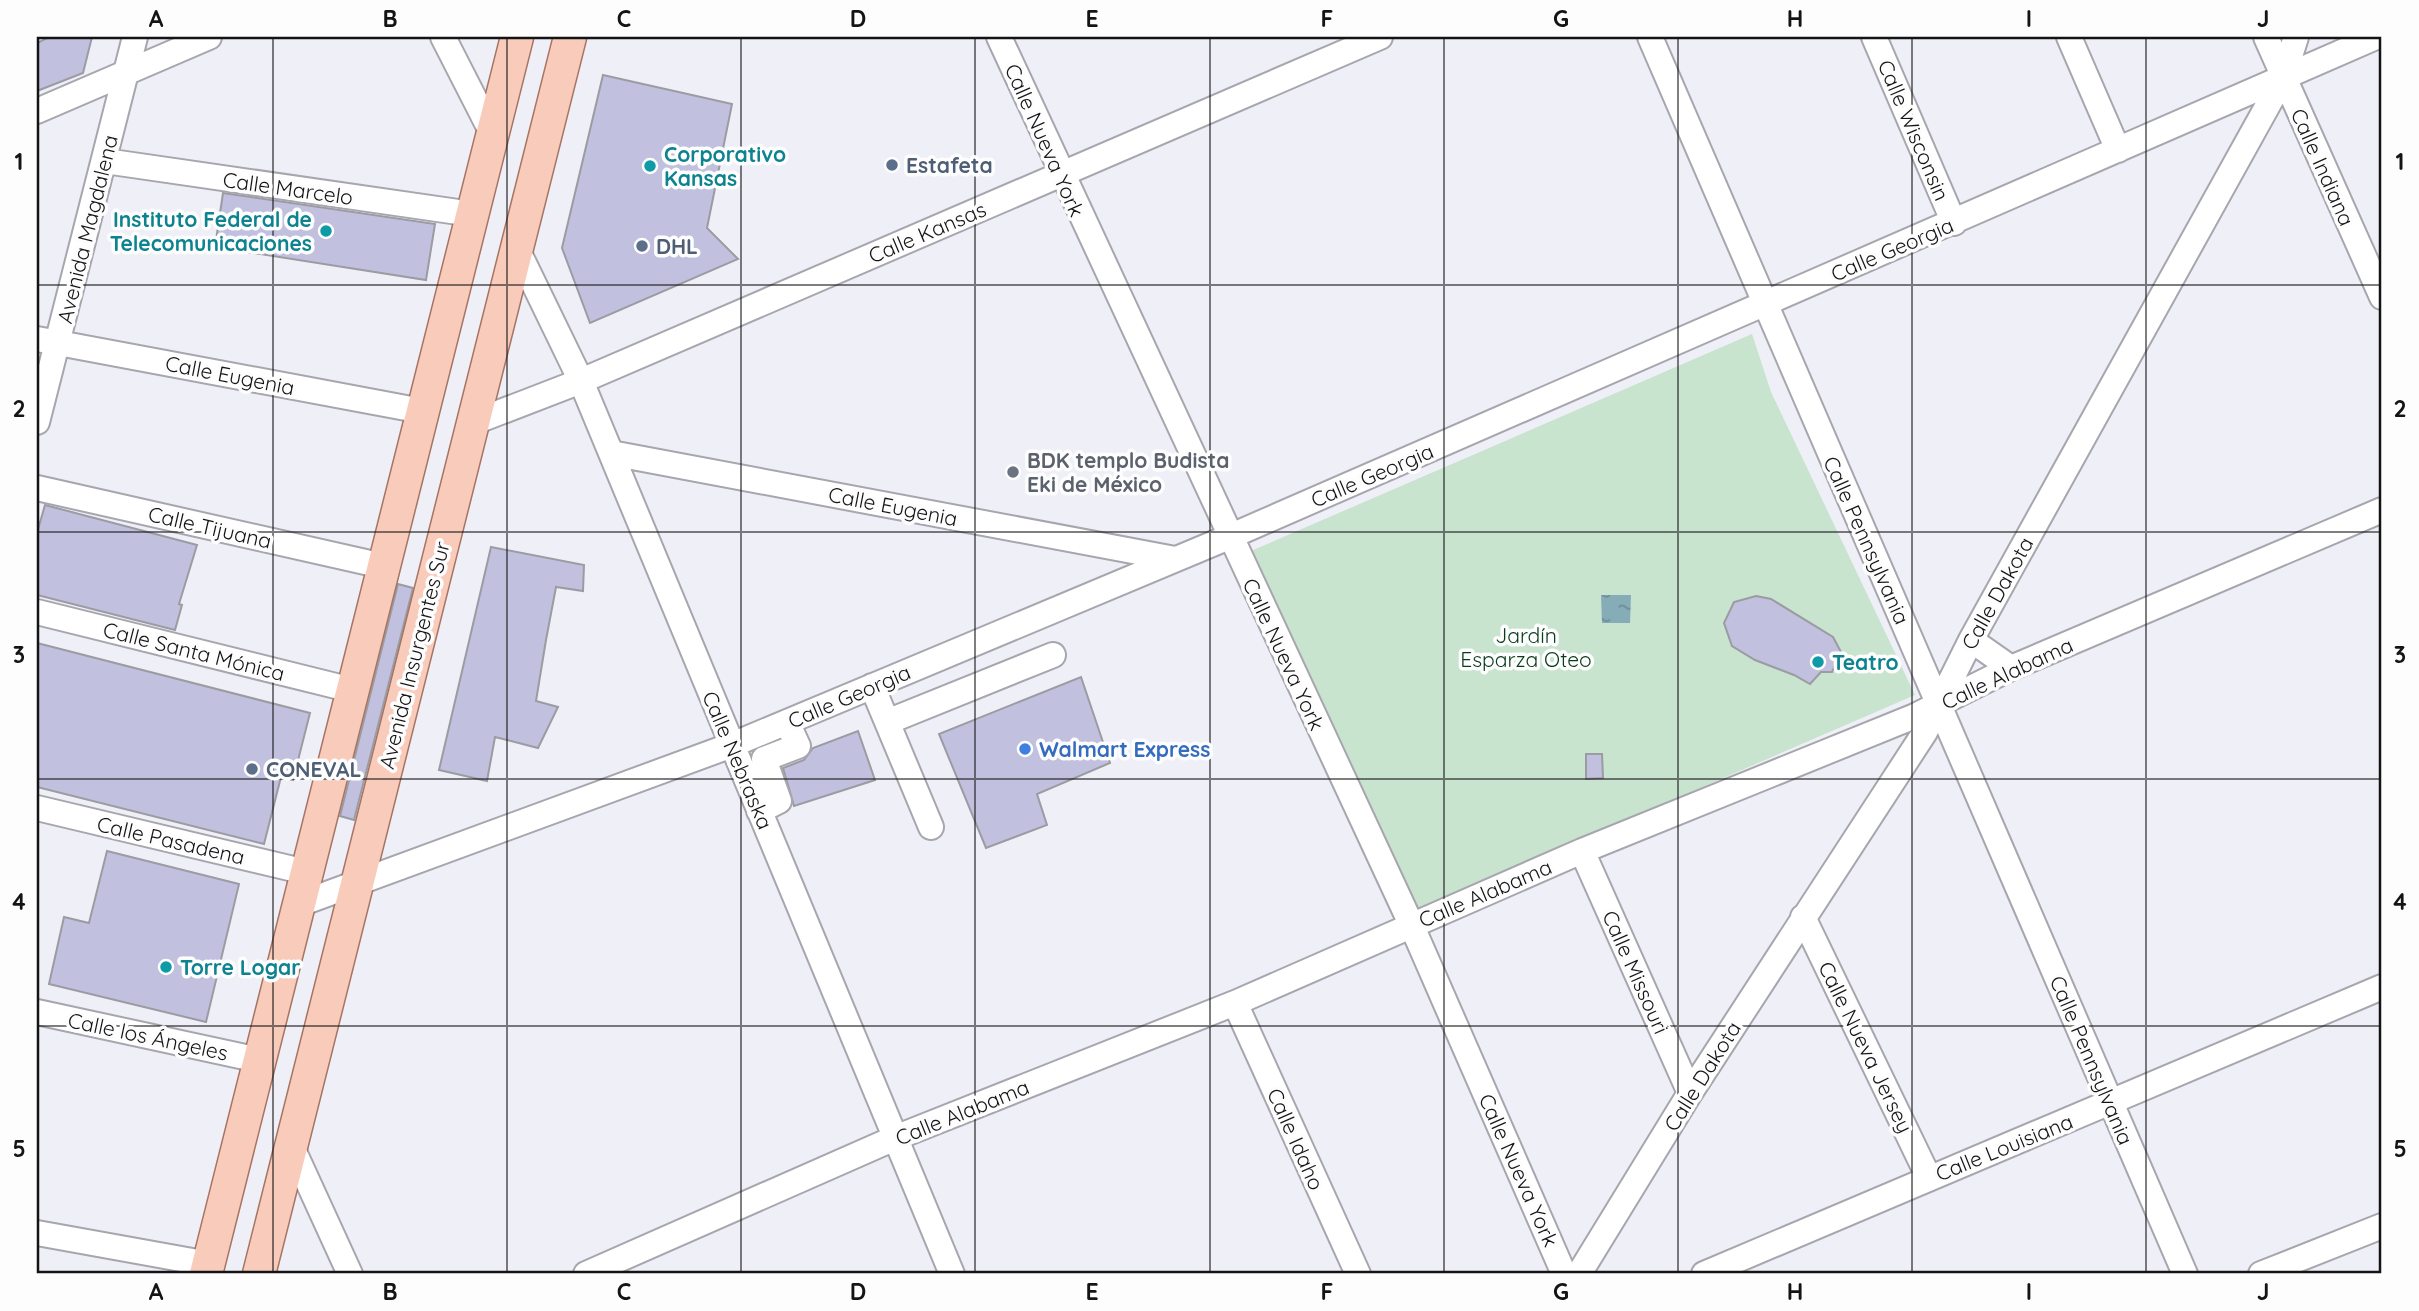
<svg xmlns="http://www.w3.org/2000/svg" width="2419" height="1311" viewBox="0 0 2419 1311" font-family="Quicksand,sans-serif">
<style>
.park{fill:#c8e3ce}
.water{fill:url(#water-ripples)}
.building{fill:#c2c0df;stroke:#9b9ba2;stroke-width:2}
.lines{fill:none;stroke-linecap:round;stroke-linejoin:round}
.minor-casing{stroke:#a7a6ae;stroke-width:28}
.major-casing{stroke:#a67463;stroke-width:35}
.minor{stroke:#fff;stroke-width:24}
.major{stroke:#f9cbba;stroke-width:32}
.grid{fill:none;stroke:#141416;stroke-width:2;stroke-opacity:0.55}
.service-dot{fill:#5c6f8a;stroke:#fdfdfe;stroke-width:2.5}
.culture-dot{fill:#0f9aa8;stroke:#fdfdfe;stroke-width:2.5}
.worship-dot{fill:#6b7280;stroke:#fdfdfe;stroke-width:2.5}
.shop-dot{fill:#3f7fe0;stroke:#fdfdfe;stroke-width:2.5}
.labels{text-anchor:middle;dominant-baseline:central;stroke-width:7;stroke-linejoin:round;paint-order:stroke}
.street-label{font-size:21px;fill:#141416;stroke:#fdfdfe}
.culture-label{font-size:21px;font-weight:bold;fill:#0d838f;stroke:#fdfdfe;text-anchor:start}
.service-label{font-size:21px;font-weight:bold;fill:#4e5e75;stroke:#fdfdfe;text-anchor:start}
.worship-label{font-size:21px;font-weight:bold;fill:#5b616d;stroke:#fdfdfe;text-anchor:start}
.park-label{font-size:21px;fill:#0a3b1d;stroke:#fdfdfe}
.shop-label{font-size:21px;font-weight:bold;fill:#366cbe;stroke:#fdfdfe;text-anchor:start}
.neatline{fill:none;stroke:#141416;stroke-width:2.5}
.grid-label{font-size:23px;text-anchor:middle;font-weight:bold;fill:#141416}
</style>
<defs>
<pattern id="water-ripples" width="26" height="14" patternUnits="userSpaceOnUse" patternTransform="scale(1.75)"><rect width="26" height="14" fill="#86acb7"/><path d="M2 4q2-2 4 0t4 0M15 11q2-2 4 0t4 0" fill="none" stroke="#6c8b94"/></pattern>
</defs>
<rect width="100%" height="100%" fill="#efeff7"/>
<path class="park" d="M1752 334 1771 392 1915 695 1407 915 1251 551Z"/>
<path class="water" d="M1601 595H1631L1630 623H1602Z"/>
<path class="building" d="M49 37H92L83 73 37 91V43Z
M603 75 732 104 707 228 738 259 590 323 562 248Z
M223 193 435 224 426 280 215 247Z
M45 505 197 545 179 604 182 605 175 630 37 595V533Z
M491 547 584 565 583 591 556 587 546 640 536 701 558 707 538 748 495 737 487 781 439 770Z
M398 584 413 588 354 820 340 816Z
M1756 596 1771 599 1833 637 1841 652 1832 672H1821L1810 684 1794 675 1755 660 1732 646 1724 623 1734 602Z
M37 643 310 713 293 780 281 777 264 844 37 787Z
M1081 677 1110 763 1037 794 1047 825 986 848 939 734Z
M858 731 875 780 794 806 783 768 804 760 813 748Z
M1586 754H1602L1603 778 1586 779Z
M107 851 239 884 206 1022 49 984 64 917 89 923Z"/>
<g class="lines">
<g class="minor-casing">
<path id="minor" d="M443 37 492 133
M999 37 1411 924 1564 1274
M1650 37 2185 1274
M1874 37 1954 223
M2069 37 2118 150
M2266 37 2382 297
M37 111 209 37
M105 161 472 214
M517 249 581 381 952 1274
M37 339 422 411
M37 422 135 37
M472 423 581 381 1380 37
M611 453 1175 559
M37 488 383 566
M37 612 352 690
M1971 640 2011 668
M872 686 931 827
M887 722 1053 655
M37 808 306 872
M759 811 779 801 764 759 798 746 787 722
M1582 851 1690 1093
M297 905 732 745 1229 537 2376 37
M1803 917 1929 1178
M1235 1003 1358 1274
M37 1012 259 1060
M291 1145 350 1274
M37 1233 209 1264
M586 1274 895 1138 1235 1003 1582 851 1915 716 2011 668 2382 510
M1579 1274 1690 1093 1925 732 1971 640 2283 78 2296 37
M1704 1274 2382 987
M2261 1274 2382 1226"/>
</g>
<g class="major-casing">
<path id="major" d="M206 1274 517 37
M259 1274 570 37"/>
</g>
<use href="#minor" class="minor"/>
<use href="#major" class="major"/>
</g>
<path class="grid" d="M273 37V1274M507 37V1274M741 37V1274M975 37V1274M1210 37V1274M1444 37V1274M1678 37V1274M1912 37V1274M2146 37V1274M37 285H2382M37 532H2382M37 779H2382M37 1026H2382"/>
<g class="service-dot">
<circle cx="892" cy="165" r="7"/>
<circle cx="642" cy="246" r="7"/>
<circle cx="252" cy="769" r="7"/>
</g>
<g class="culture-dot">
<circle cx="650" cy="166" r="7"/>
<circle cx="326" cy="231" r="7"/>
<circle cx="1818" cy="662" r="7"/>
<circle cx="166" cy="967" r="7"/>
</g>
<circle class="worship-dot" cx="1013" cy="472" r="7"/>
<circle class="shop-dot" cx="1025" cy="749" r="7"/>
<g class="labels">
<g class="street-label">
<text transform="translate(1914 130) rotate(67)">Calle Wisconsin</text>
<text transform="translate(1045 140) rotate(66)">Calle Nueva York</text>
<text transform="translate(2323 167) rotate(66)">Calle Indiana</text>
<text transform="translate(288 188) rotate(8)">Calle Marcelo</text>
<text transform="translate(87 229) rotate(-76)">Avenida Magdalena</text>
<text transform="translate(927 232) rotate(-23)">Calle Kansas</text>
<text transform="translate(1892 249) rotate(-23)">Calle Georgia</text>
<text transform="translate(230 375) rotate(11)">Calle Eugenia</text>
<text transform="translate(1372 475) rotate(-23)">Calle Georgia</text>
<text transform="translate(893 506) rotate(11)">Calle Eugenia</text>
<text transform="translate(210 527) rotate(13)">Calle Tijuana</text>
<text transform="translate(1867 540) rotate(66)">Calle Pennsylvania</text>
<text transform="translate(1997 593) rotate(-61)">Calle Dakota</text>
<text transform="translate(194 651) rotate(14)">Calle Santa Mónica</text>
<text transform="translate(1284 654) rotate(65)">Calle Nueva York</text>
<text transform="translate(414 655) rotate(-76)">Avenida Insurgentes Sur</text>
<text transform="translate(2007 673) rotate(-25)">Calle Alabama</text>
<text transform="translate(849 696) rotate(-23)">Calle Georgia</text>
<text transform="translate(738 760) rotate(67)">Calle Nebraska</text>
<text transform="translate(171 840) rotate(13)">Calle Pasadena</text>
<text transform="translate(1485 893) rotate(-23)">Calle Alabama</text>
<text transform="translate(1636 972) rotate(66)">Calle Missouri</text>
<text transform="translate(148 1036) rotate(12)">Calle los Ángeles</text>
<text transform="translate(1866 1047) rotate(64)">Calle Nueva Jersey</text>
<text transform="translate(2092 1060) rotate(67)">Calle Pennsylvania</text>
<text transform="translate(1702 1076) rotate(-58)">Calle Dakota</text>
<text transform="translate(962 1112) rotate(-22)">Calle Alabama</text>
<text transform="translate(1296 1139) rotate(66)">Calle Idaho</text>
<text transform="translate(2004 1147) rotate(-22)">Calle Louisiana</text>
<text transform="translate(1519 1170) rotate(66)">Calle Nueva York</text>
</g>
<g class="culture-label">
<text x="664" y="154">Corporativo<tspan x="664" dy="24">Kansas</tspan></text>
<text x="312" y="219" text-anchor="end">Instituto Federal de<tspan x="312" dy="24">Telecomunicaciones</tspan></text>
<text x="1832" y="662">Teatro</text>
<text x="180" y="967">Torre Logar</text>
</g>
<g class="service-label">
<text x="906" y="165">Estafeta</text>
<text x="656" y="246">DHL</text>
<text x="266" y="769">CONEVAL</text>
</g>
<g class="worship-label">
<text x="1027" y="460">BDK templo Budista<tspan x="1027" dy="24">Eki de México</tspan></text>
</g>
<g class="park-label">
<text x="1526" y="635">Jardín<tspan x="1526" dy="24">Esparza Oteo</tspan></text>
</g>
<g class="shop-label">
<text x="1039" y="749">Walmart Express</text>
</g>
</g>
<rect width="2419" height="1311" fill="none" stroke="#fdfdfe" stroke-width="77"/>
<rect x="38" y="38" width="2342" height="1234" class="neatline"/>
<g class="grid-label">
<text x="156" y="27">A</text>
<text x="390" y="27">B</text>
<text x="624" y="27">C</text>
<text x="858" y="27">D</text>
<text x="1092" y="27">E</text>
<text x="1327" y="27">F</text>
<text x="1561" y="27">G</text>
<text x="1795" y="27">H</text>
<text x="2029" y="27">I</text>
<text x="2263" y="27">J</text>
<text x="19" y="170">1</text>
<text x="2400" y="170">1</text>
<text x="19" y="417">2</text>
<text x="2400" y="417">2</text>
<text x="19" y="663">3</text>
<text x="2400" y="663">3</text>
<text x="19" y="910">4</text>
<text x="2400" y="910">4</text>
<text x="19" y="1157">5</text>
<text x="2400" y="1157">5</text>
<text x="156" y="1300">A</text>
<text x="390" y="1300">B</text>
<text x="624" y="1300">C</text>
<text x="858" y="1300">D</text>
<text x="1092" y="1300">E</text>
<text x="1327" y="1300">F</text>
<text x="1561" y="1300">G</text>
<text x="1795" y="1300">H</text>
<text x="2029" y="1300">I</text>
<text x="2263" y="1300">J</text>
</g>
</svg>
